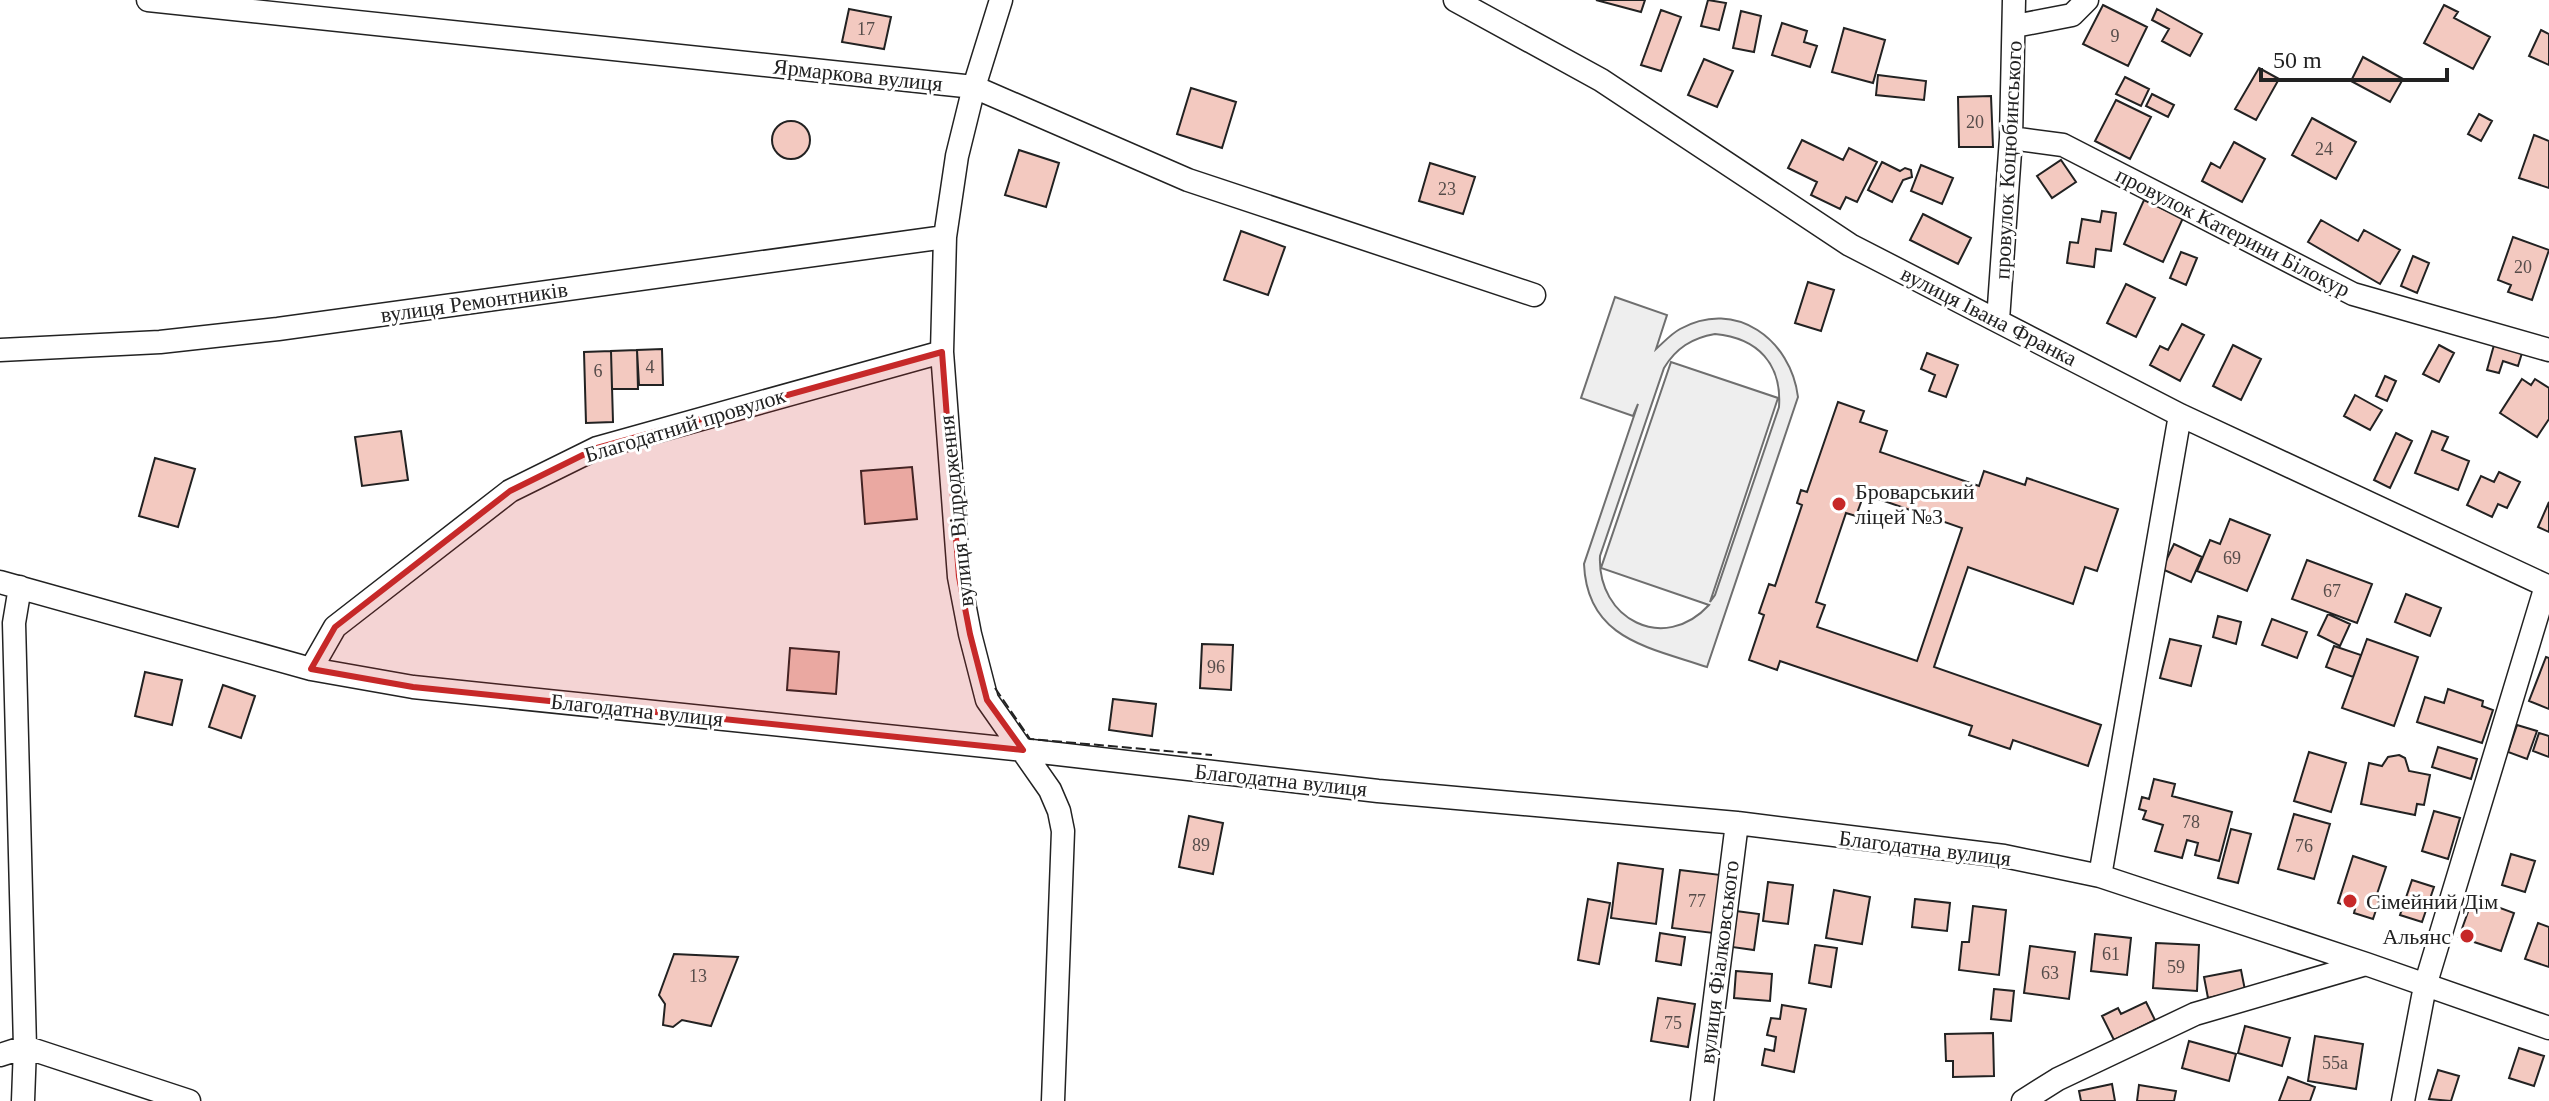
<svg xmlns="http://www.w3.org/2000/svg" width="2549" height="1101" viewBox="0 0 2549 1101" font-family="Georgia,serif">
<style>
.green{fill:#eee;stroke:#6f6f6f;stroke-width:2;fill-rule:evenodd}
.building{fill:#f3c9c0;stroke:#222;stroke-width:2;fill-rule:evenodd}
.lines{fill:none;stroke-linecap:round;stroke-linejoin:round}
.minor-casing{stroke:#222;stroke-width:25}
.minor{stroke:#fff;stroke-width:22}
.fence{stroke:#222;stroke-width:2;stroke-dasharray:10 4;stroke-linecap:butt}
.marked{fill:#c62828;fill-opacity:0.2;stroke:#c62828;stroke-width:6;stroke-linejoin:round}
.poi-dot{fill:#c62828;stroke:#fff;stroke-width:3}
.labels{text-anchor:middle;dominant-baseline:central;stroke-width:6;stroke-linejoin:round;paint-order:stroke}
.number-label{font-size:18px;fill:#564c4a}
.street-label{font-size:22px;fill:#222;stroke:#fff}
.poi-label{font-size:22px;fill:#222;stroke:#fff;text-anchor:start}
</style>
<rect width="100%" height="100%" fill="#fff"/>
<path class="green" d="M1615 297 1667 315 1656 349C1664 342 1671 334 1680 329 1736 298 1791 340 1798 397L1707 667C1648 647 1587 639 1584 564L1638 404 1633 416 1581 398ZM1715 334C1758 338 1782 364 1779 407L1715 595 1710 602 1778 398 1671 362 1601 568 1709 605C1664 654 1597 619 1600 556L1664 368C1676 348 1692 338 1715 334Z"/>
<path class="building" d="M1596 0H1645L1641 12Z
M1708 0 1726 3 1719 30 1701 26Z
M2103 5 2147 27 2128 66 2083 44Z
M2444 5 2458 12 2454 18 2490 37 2473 69 2424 43Z
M849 9 891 17 884 49 842 42Z
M2157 9 2202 34 2190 56 2162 41 2169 29 2152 20Z
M1661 10 1681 17 1661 71 1641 65Z
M1741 11 1761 16 1754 52 1733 48Z
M1782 23 1807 31 1804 42 1817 46 1810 67 1772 55Z
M1844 28 1885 40 1873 83 1832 72Z
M2541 30 2549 34V65L2529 56Z
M2363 57 2403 79 2390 102 2351 81Z
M1704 59 1733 71 1717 107 1688 95Z
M2259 68 2279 79 2256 120 2235 109Z
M1878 75 1926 81 1924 100 1876 95Z
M2125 77 2149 89 2141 106 2116 94Z
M1191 88 1236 102 1222 148 1177 134Z
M2152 94 2174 105 2168 117 2146 106Z
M1991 96 1993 147H1959L1958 97Z
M2116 100 2151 117 2130 159 2095 141Z
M2479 114 2492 121 2481 141 2468 134Z
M2312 118 2356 142 2336 179 2292 155Z
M772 140a19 19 0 1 1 38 0a19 19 0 1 1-38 0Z
M2534 135 2549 141V188L2519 178Z
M1802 140 1843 160 1849 148 1877 162 1857 202 1846 197 1840 209 1811 195 1817 182 1788 168Z
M2234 142 2265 159 2242 202 2202 181 2211 163 2220 168Z
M1019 150 1059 163 1046 207 1005 195Z
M2061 160 2076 182 2052 198 2037 176Z
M1882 162 1900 171 1905 168 1911 170 1912 177 1903 180 1892 202 1868 190Z
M1430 163 1475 177 1463 214 1419 201Z
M1921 165 1953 178 1942 204 1911 191Z
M2144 200 2183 218 2163 262 2124 244Z
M2102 211 2116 213 2111 251 2096 249 2094 267 2067 263 2070 242 2078 243 2082 219 2100 222Z
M1923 214 1971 238 1958 264 1910 240Z
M2321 220 2358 241 2364 230 2400 250 2380 284 2308 242Z
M1241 231 1285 247 1268 295 1224 280Z
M2513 237 2549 250 2532 300 2508 292 2511 285 2498 280Z
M2181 252 2197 258 2186 285 2170 278Z
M2413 256 2429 263 2417 293 2401 286Z
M1808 282 1834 290 1821 331 1795 323Z
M2126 284 2155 298 2136 337 2107 323Z
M2182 324 2204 335 2180 381 2150 365 2160 346 2168 350Z
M2233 345 2261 359 2241 400 2213 386Z
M2439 345 2454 353 2439 382 2423 374Z
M2494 345 2522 353 2518 366 2503 361 2499 373 2487 370Z
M662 349 663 385H639L637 350Z
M637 350 638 389H612L611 351Z
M611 351 613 422 586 423 584 352Z
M1927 353 1958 365 1946 397 1929 391 1935 375 1921 369Z
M2385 376 2396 381 2387 401 2376 396Z
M2522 379 2531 385 2535 379 2549 388V419L2537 437 2500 413Z
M2355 395 2382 410 2370 430 2344 416Z
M1838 402 1864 411 1860 422 1887 431 1880 452 1979 486 1984 471 2025 485 2027 478 2118 509 2097 571 2085 567 2073 604 1968 567 1934 667 2101 725 2088 766 2013 740 2010 749 1969 735 1972 726 1780 661 1777 670 1749 660 1764 615 1759 613 1769 584 1775 586 1802 505 1797 503 1801 490 1807 492ZM1864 494 1962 528 1917 661 1817 627 1825 605 1816 602 1846 513 1856 516Z
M401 431 408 480 362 486 355 437Z
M2432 431 2448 437 2442 450 2469 461 2458 490 2415 473Z
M2396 433 2412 441 2390 488 2374 480Z
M155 458 195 469 178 527 139 516Z
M912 467 917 519 865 524 861 471Z
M2499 472 2520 482 2507 508 2498 504 2492 517 2467 505 2481 476 2494 482Z
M2549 502V532L2538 527Z
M2230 519 2270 535 2247 591 2197 571 2210 540 2220 544Z
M2174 544 2202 557 2191 582 2162 569Z
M2307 560 2372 584 2357 623 2292 599Z
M2406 594 2441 608 2430 636 2395 622Z
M2328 614 2350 624 2340 646 2318 635Z
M2218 616 2241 622 2236 644 2213 637Z
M2272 619 2307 632 2297 658 2262 645Z
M2170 639 2201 646 2191 686 2160 678Z
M2367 639 2418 657 2394 726 2342 708Z
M1202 644 1233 645 1231 690 1200 688Z
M2334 646 2361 655 2353 677 2326 667Z
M790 648 839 652 836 694 787 690Z
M2546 657 2549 658V709L2529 701Z
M145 672 182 680 172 725 135 716Z
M223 685 255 696 241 738 209 727Z
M2448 689 2483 701 2482 706 2493 710 2482 743 2417 722 2425 697 2444 703Z
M1113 699 1156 704 1152 736 1109 730Z
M2517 725 2537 731 2527 759 2508 752Z
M2539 733 2549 736V757L2533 751Z
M2438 747 2477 759 2471 779 2432 767Z
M2309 752 2346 763 2331 812 2294 801Z
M2399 755 2405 758 2409 771 2430 775 2424 805 2417 804 2415 815 2361 804 2369 763 2382 766 2388 757Z
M2154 779 2175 784 2172 796 2232 812 2219 861 2195 855 2198 843 2187 840 2182 858 2155 851 2163 825 2143 819 2146 811 2139 809 2142 797 2149 799Z
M2434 811 2460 818 2448 859 2422 851Z
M2294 814 2330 824 2314 879 2278 869Z
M1189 816 1223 823 1213 874 1179 867Z
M2231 829 2251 834 2238 883 2218 878Z
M2511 854 2535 861 2525 892 2502 885Z
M2353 856 2386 867 2376 897 2380 898 2373 919 2354 913 2355 909 2338 903Z
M1618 863 1663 869 1656 924 1611 918Z
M1680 870 1721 875 1713 933 1672 928Z
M2412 880 2434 887 2422 922 2400 915Z
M1768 882 1793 885 1788 924 1763 921Z
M1834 890 1870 897 1862 944 1826 938Z
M2473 898 2514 913 2501 951 2459 937Z
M1588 899 1610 903 1599 964 1578 960Z
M1915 899 1950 903 1947 931 1912 927Z
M1973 906 2006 910 1999 975 1959 970 1962 942H1969Z
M1736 911 1759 914 1754 950 1732 947Z
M2538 923 2549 927V967L2525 959Z
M1660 933 1685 937 1681 965 1656 961Z
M2095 934 2131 938 2127 975 2091 971Z
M2156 943 2199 945 2197 991 2153 988Z
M1815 945 1837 948 1831 987 1809 983Z
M2030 946 2075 952 2069 999 2024 993Z
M674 954 738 957 711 1026 682 1020 673 1027 663 1025 665 1004 659 995Z
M2241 970 2245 990 2208 998 2204 977Z
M1736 971 1772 974 1770 1001 1734 998Z
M1994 989 2014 991 2011 1021 1991 1019Z
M1658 998 1695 1004 1688 1047 1651 1041Z
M2146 1002 2155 1020 2114 1040 2102 1016 2118 1008 2121 1014Z
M1782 1005 1806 1009 1794 1072 1762 1065 1765 1049 1774 1051 1776 1037 1767 1035 1771 1018 1780 1019Z
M2245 1026 2290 1038 2282 1066 2238 1053Z
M1993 1033 1994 1076 1953 1077V1061H1946L1945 1034Z
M2315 1036 2363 1044 2356 1089 2308 1081Z
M2189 1041 2236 1054 2229 1081 2182 1068Z
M2519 1048 2544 1056 2534 1086 2509 1078Z
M2438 1070 2459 1076 2451 1101 2429 1099Z
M2288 1077 2315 1087 2310 1101H2279Z
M2112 1084 2115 1101H2081L2079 1091Z
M2139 1085 2176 1091 2174 1101H2137Z"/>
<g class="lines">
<g class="minor-casing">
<path id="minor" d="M148 0 974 87 1188 180 1534 295
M1001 0 974 87 957 156 945 237 942 352 959 577 970 634 987 700 1050 790 1059 811 1063 831 1053 1101
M1455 0 1601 80 1850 245 2180 415 2549 587
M2015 26 2072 15 2087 0
M2011 138 2063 145 2353 294 2549 350
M1998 320 2011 138 2014 0
M0 350 160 342 278 329 945 237
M0 582 311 669 413 687 1023 750 1378 791 1737 823 2004 856 2100 876 2366 964 2549 1028
M20 587 14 623 25 1047 23 1101
M311 669 335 627 510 491 597 448 942 352
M2100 876 2180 415
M0 1055 25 1047 189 1101
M1702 1101 1737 823
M2023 1101 2058 1079 2195 1014 2366 964
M2403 1101 2425 986 2546 586"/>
</g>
<use href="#minor" class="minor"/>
<path class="fence" d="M995 688 1030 739 1212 755"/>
</g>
<path class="marked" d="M942 352 959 577 970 634 987 700 1023 750 413 687 311 669 335 627 510 491 597 448Z"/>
<g class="poi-dot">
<circle cx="1839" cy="504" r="8"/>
<circle cx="2350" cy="901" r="8"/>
<circle cx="2467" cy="936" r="8"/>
</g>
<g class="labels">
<g class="number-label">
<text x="866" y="29">17</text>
<text x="2115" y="36">9</text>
<text x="1975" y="122">20</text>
<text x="2324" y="149">24</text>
<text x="1447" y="189">23</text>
<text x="2523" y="267">20</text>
<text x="650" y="367">4</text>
<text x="598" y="371">6</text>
<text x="2232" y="558">69</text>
<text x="2332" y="591">67</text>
<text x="1216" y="667">96</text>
<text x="2191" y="822">78</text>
<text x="1201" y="845">89</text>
<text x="2304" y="846">76</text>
<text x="1697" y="901">77</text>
<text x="2111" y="954">61</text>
<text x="2176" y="967">59</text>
<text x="2050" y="973">63</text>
<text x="698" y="976">13</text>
<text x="1673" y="1023">75</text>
<text x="2335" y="1063">55а</text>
</g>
<g class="street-label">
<text transform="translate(858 75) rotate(6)">Ярмаркова вулиця</text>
<text transform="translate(2008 160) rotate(-87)">провулок Коцюбинського</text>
<text transform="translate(2233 232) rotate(27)">провулок Катерини Білокур</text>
<text transform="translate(474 302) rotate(-8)">вулиця Ремонтників</text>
<text transform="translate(1989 316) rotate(27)">вулиця Івана Франка</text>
<text transform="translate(685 425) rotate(-17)">Благодатний провулок</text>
<text transform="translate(956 511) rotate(-96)">вулиця Відродження</text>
<text transform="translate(637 710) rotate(6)">Благодатна вулиця</text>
<text transform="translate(1281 780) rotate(6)">Благодатна вулиця</text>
<text transform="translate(1925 848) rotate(7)">Благодатна вулиця</text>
<text transform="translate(1719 962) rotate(-83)">вулиця Фіалковського</text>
</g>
<g class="poi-label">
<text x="1855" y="491">Броварський<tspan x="1855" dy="25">ліцей №3</tspan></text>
<text x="2366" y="901">Сімейний Дім</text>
<text x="2451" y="936" text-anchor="end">Альянс</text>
</g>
</g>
<path d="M2261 68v12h186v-12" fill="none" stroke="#222222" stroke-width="4"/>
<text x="2273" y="68" font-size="24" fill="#222222" stroke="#ffffff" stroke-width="6" paint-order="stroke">50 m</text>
</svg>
